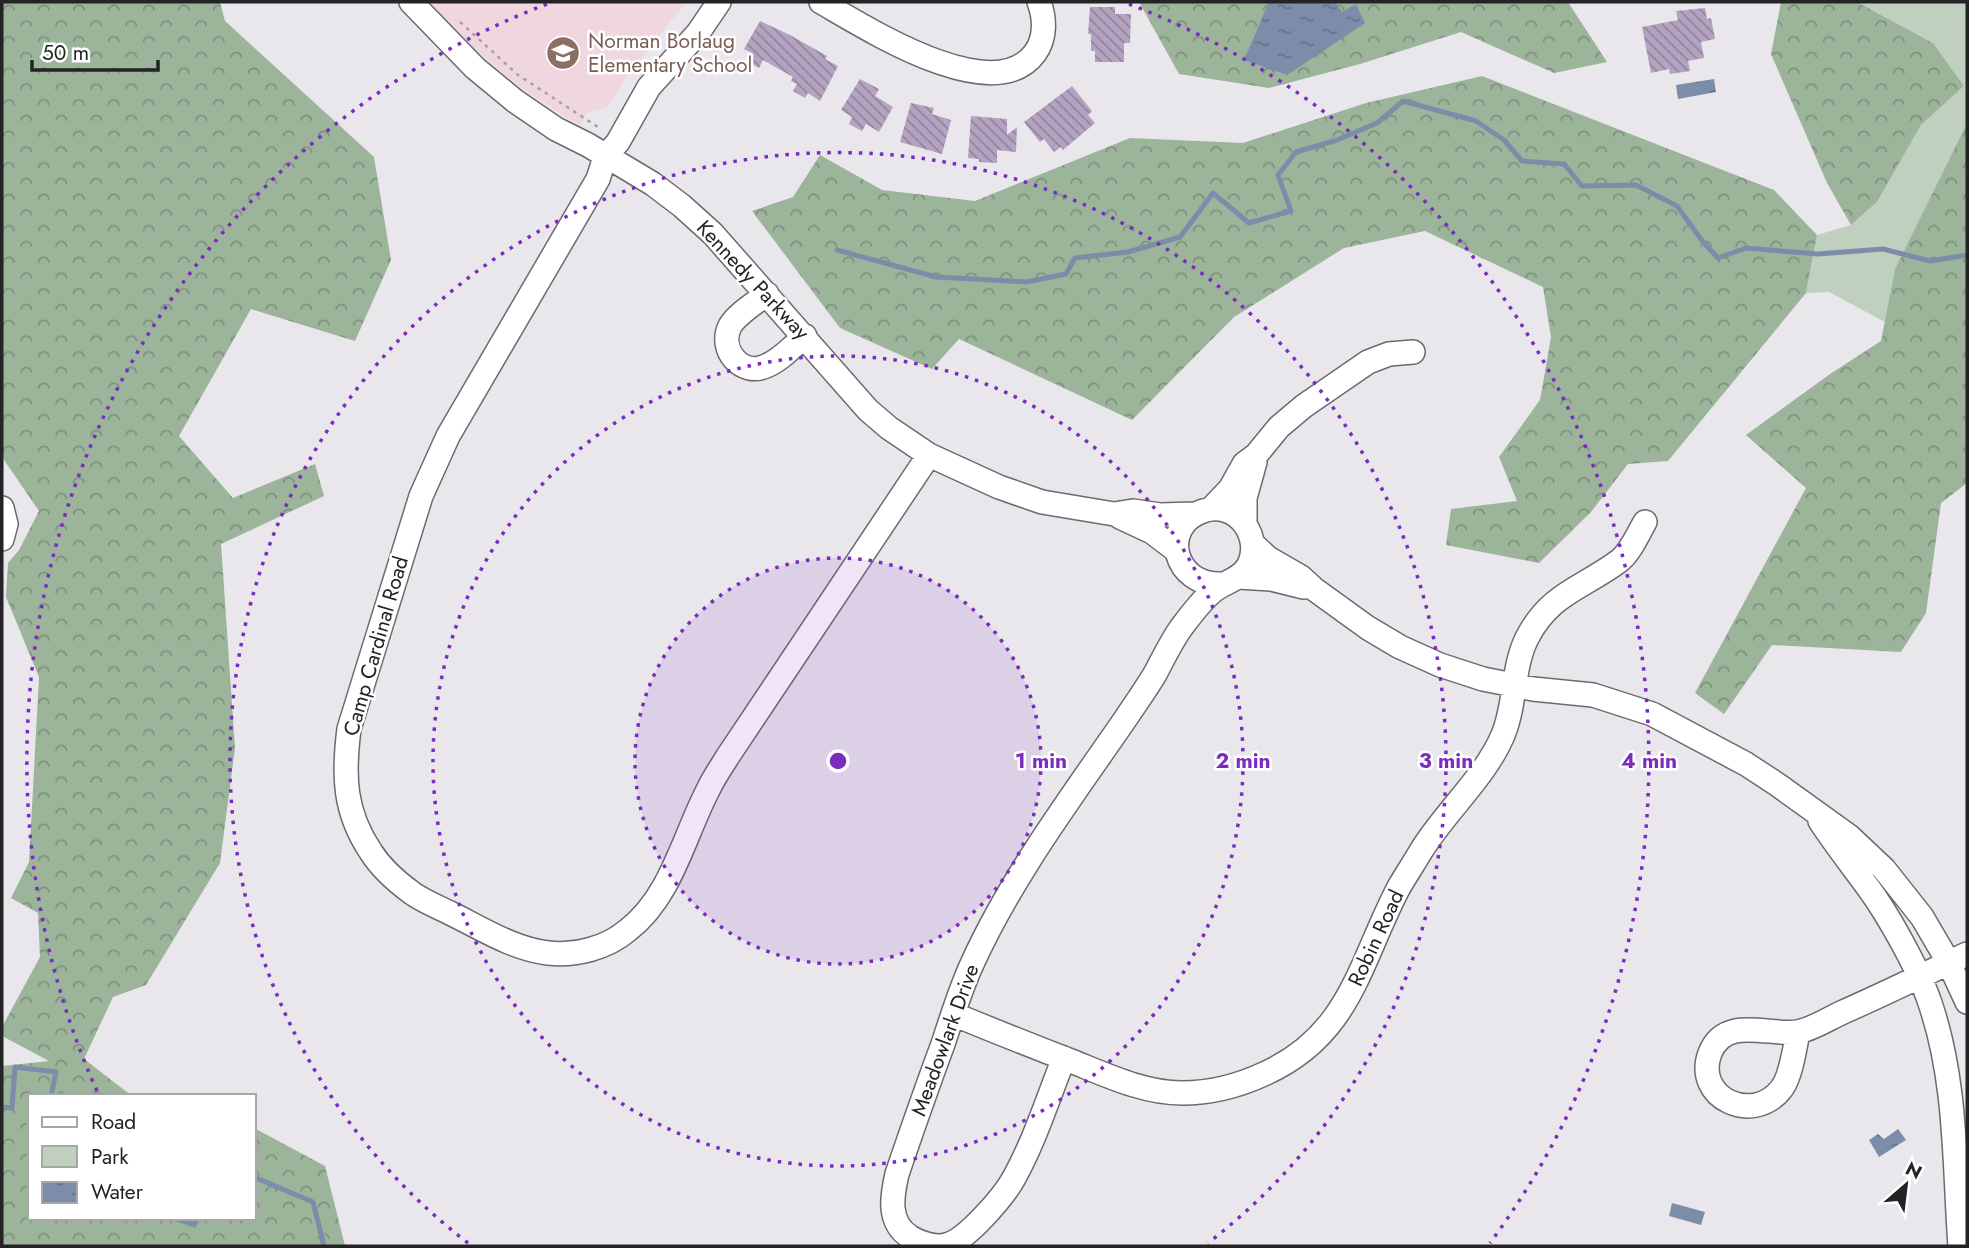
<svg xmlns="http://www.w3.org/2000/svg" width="1969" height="1248" viewBox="0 0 1969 1248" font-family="Jost,sans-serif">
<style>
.education{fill:#f0d7df}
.green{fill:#bfd0be}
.forest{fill:url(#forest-crowns)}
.water{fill:url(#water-ripples)}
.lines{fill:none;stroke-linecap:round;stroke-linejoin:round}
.stream{stroke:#7c8da9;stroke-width:5}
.building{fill:url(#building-back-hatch)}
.minor-casing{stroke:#6c6a6e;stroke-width:26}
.path{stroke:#a3a1a5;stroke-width:2.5;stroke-dasharray:3.5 5;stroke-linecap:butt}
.minor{stroke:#fff;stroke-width:23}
.ring{fill:none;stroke:#7b2cbf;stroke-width:3.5;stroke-dasharray:3.5 7}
.labels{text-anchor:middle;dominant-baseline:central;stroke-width:5;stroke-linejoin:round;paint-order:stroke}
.education-label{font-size:21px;fill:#785e54;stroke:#fff;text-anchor:start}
.street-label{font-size:21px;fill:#242325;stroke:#fff}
.centre{fill:#7b2cbf;stroke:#fff;stroke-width:3.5}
.ring-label{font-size:21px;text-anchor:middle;font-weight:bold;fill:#7b2cbf;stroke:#fff;stroke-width:5;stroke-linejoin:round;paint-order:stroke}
</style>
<defs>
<pattern id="forest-crowns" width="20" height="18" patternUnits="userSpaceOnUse" patternTransform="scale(1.75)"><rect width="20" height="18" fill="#9bb49a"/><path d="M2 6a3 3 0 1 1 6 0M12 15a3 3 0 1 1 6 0" fill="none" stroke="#7e927d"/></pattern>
<pattern id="water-ripples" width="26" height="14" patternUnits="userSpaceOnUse" patternTransform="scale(1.75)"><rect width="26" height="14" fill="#7c8da9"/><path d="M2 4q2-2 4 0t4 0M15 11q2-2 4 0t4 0" fill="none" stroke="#657389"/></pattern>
<pattern id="building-back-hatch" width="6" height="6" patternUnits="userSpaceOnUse" patternTransform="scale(1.75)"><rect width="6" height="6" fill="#b4a3c0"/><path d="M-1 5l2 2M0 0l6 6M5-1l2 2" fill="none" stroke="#92849c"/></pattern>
</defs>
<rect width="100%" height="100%" fill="#eae7ec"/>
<path class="education" d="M427 2H686L622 83 608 107 587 113 580 126 530 94 498 69 459 35Z"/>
<path class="green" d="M1857 2H1967V123L1895 269 1885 322 1829 292 1806 293 1817 235 1851 225 1877 202 1921 125 1964 86 1933 43Z"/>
<path class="forest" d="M2 2H220L225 21 374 157 391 260 355 341 251 309 179 436 233 498 315 464 324 496 221 544 235 748 220 863 146 985 113 997 84 1059 132 1096H30V1218H254V1128L325 1166 345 1246H2V1066L49 1061 2 1036V1027L40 957 38 913 11 898 29 862 39 677 6 597 8 563 19 550 39 511 2 457Z
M1139 2H1568L1607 62 1554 73 1461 32 1360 64 1269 88 1179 74Z
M1781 2H1857L1933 43 1964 86 1921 125 1877 202 1851 225 1827 183 1771 54Z
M1482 76 1774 190 1817 235 1806 293 1668 461 1628 464 1591 512 1539 563 1446 545 1451 509 1517 501 1499 457 1540 400 1551 337 1543 287 1425 231 1344 248 1234 317 1132 420 959 339 932 369 840 328 752 211 793 197 820 155 882 190 975 201 1130 138 1243 143 1366 103Z
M1967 123V483L1941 503 1926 613 1901 652 1772 645 1724 714 1695 693 1806 488 1746 435 1830 374 1881 341 1895 269Z"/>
<path class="water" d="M1269 2H1335L1342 12 1356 4 1365 23 1287 75 1244 60Z
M1714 79 1716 92 1678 99 1676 85Z
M1898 1129 1906 1140 1879 1157 1869 1140 1878 1134 1884 1139Z
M1672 1203 1705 1212 1701 1225 1669 1216Z"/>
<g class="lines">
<path class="stream" d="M837 250 936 277 1026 282 1066 274 1075 258 1128 252 1180 237 1213 193 1249 223 1291 211 1278 175 1296 152 1337 140 1377 123 1403 101 1476 121 1504 140 1522 161 1564 164 1582 186 1636 185 1677 206 1703 242 1718 258 1746 248 1818 254 1883 249 1930 261 1967 255
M2 1107 12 1108 15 1067 56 1072 51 1096
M254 1177 313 1202 324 1246
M174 1218 194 1225 198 1218"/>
</g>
<path class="building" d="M1090 7H1115V14H1131L1130 43H1124V62H1095V51H1091V34H1088Z
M1705 8 1707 19 1711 18 1715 39 1701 42 1704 58 1688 61 1690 71 1670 74 1669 69 1651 73 1642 27 1678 20 1676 11Z
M760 21 790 35 827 56 825 59 838 66 820 101 808 93 805 98 793 91 797 84 791 81 793 77 763 60 759 68 747 61 752 53 744 49Z
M860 79 879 89 875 96 893 107 879 132 866 124 862 131 849 124 852 117 841 110Z
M1072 86 1092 111 1088 115 1095 123 1063 150 1061 147 1054 152 1044 139 1040 142 1024 122Z
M911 103 934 108 932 114 951 120 942 154 900 142Z
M971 116 1007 119V135L1017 127 1016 152 997 150V163L979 162V159L968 158Z"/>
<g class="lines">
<g class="minor-casing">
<path id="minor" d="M411 2 475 68 515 101 556 129 588 145 653 184 682 206 713 234 868 410 889 428 929 455 999 487 1042 502 1114 514 1133 511 1160 515 1195 514
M719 2 698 33 649 87 618 142 605 157 598 179 448 436 421 496 349 729C343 776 344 812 371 852 381 868 397 882 412 893 423 901 438 907 450 913 481 928 513 949 548 953 576 956 607 948 628 930 672 896 684 835 709 788 714 777 722 766 728 756L929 455
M821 2C865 27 993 110 1035 53 1046 38 1045 18 1039 2
M767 294C755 303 737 314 730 326 718 350 742 377 766 366 781 360 793 346 805 336
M2 508 6 524 2 539
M1211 509 1230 489 1244 464 1256 455 1279 427 1304 406 1368 362 1389 354 1413 352
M1120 517 1152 532 1177 551
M1245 524V498L1255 462
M1253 544 1268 558 1301 577 1314 589 1368 628 1400 647 1440 665 1483 679 1533 689 1593 695 1652 714 1746 764 1778 785 1849 836 1884 869 1922 917 1949 963 1967 1002
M1238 577 1271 579 1304 587
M1820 821C1835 844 1851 864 1867 886 1888 914 1919 970 1930 1003 1957 1082 1954 1164 1960 1246
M953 1014C992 1030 1032 1046 1071 1061 1106 1075 1144 1093 1182 1093 1211 1093 1238 1086 1264 1074 1351 1035 1359 963 1399 887 1406 875 1414 863 1421 851 1445 812 1486 776 1503 735 1516 704 1512 668 1527 638 1550 593 1583 588 1619 561 1630 553 1638 534 1645 522
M1798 1032C1795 1047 1791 1076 1782 1088 1754 1126 1693 1098 1710 1053 1725 1015 1769 1036 1797 1032 1811 1030 1828 1019 1841 1013 1884 994 1925 974 1967 954
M1064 1058C1048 1098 1035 1140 1014 1178 1004 1196 966 1241 946 1245 935 1248 920 1243 910 1237 887 1222 892 1196 897 1174 912 1130 927 1087 943 1044 952 1017 960 990 972 964 1012 876 1071 798 1126 718 1136 703 1146 689 1155 674 1163 659 1171 642 1181 628 1190 616 1201 601 1212 592 1223 582 1238 581 1247 568 1265 539 1237 499 1203 511 1159 526 1173 587 1223 584"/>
</g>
<path class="path" d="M460 22 518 75 601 129"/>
<use href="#minor" class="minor"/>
</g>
<circle cx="838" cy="761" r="203" fill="#7b2cbf" fill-opacity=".12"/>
<g class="ring">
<circle cx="838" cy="761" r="203"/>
<circle cx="838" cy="761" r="405"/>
<path d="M468 1243A608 608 0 1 1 1208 1243"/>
<path d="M97 1091A811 811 0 0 1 547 4M1129 4A811 811 0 0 1 1490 1243"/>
</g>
<defs>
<g id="school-disc" transform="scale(1.75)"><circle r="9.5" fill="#8d6e63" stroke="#fff"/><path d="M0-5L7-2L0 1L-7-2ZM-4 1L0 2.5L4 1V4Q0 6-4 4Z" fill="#fff"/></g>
</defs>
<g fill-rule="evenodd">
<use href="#school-disc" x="563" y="53"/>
</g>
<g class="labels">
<g class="education-label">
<text x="588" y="41">Norman Borlaug<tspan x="588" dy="24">Elementary School</tspan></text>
</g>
<g class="street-label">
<text transform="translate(753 280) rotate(47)">Kennedy Parkway</text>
<text transform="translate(376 646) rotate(-74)">Camp Cardinal Road</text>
<text transform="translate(1376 938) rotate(-65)">Robin Road</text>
<text transform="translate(945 1040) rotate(-70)">Meadowlark Drive</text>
</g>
</g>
<circle cx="838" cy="761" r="10" class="centre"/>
<g class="ring-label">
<text x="1041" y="768">1 min</text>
<text x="1243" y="768">2 min</text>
<text x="1446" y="768">3 min</text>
<text x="1649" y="768">4 min</text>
</g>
<rect width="1969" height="1248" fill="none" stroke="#242325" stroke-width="7"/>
<rect x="28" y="1094" width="228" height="126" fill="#ffffff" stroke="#a7a7a8" stroke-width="2"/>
<rect x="42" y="1117" width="35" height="10" fill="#ffffff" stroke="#a7a7a8" stroke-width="2"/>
<text x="91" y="1129" font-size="21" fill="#242325">Road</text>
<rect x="42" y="1146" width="35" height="21" fill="#bfd0be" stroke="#a7a7a8" stroke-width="2"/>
<text x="91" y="1164" font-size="21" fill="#242325">Park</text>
<rect x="42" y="1182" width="35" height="21" fill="url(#water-ripples)" stroke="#a7a7a8" stroke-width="2"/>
<text x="91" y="1199" font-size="21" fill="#242325">Water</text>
<g transform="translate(1906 1185) rotate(28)" stroke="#ffffff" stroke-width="5" paint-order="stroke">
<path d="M0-5L12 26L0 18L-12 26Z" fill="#242325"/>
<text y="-10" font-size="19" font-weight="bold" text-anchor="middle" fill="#242325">N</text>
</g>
<path d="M32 60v10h126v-10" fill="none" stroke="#242325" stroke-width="3.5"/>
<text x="42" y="60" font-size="21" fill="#242325" stroke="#ffffff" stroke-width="5" paint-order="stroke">50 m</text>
</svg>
